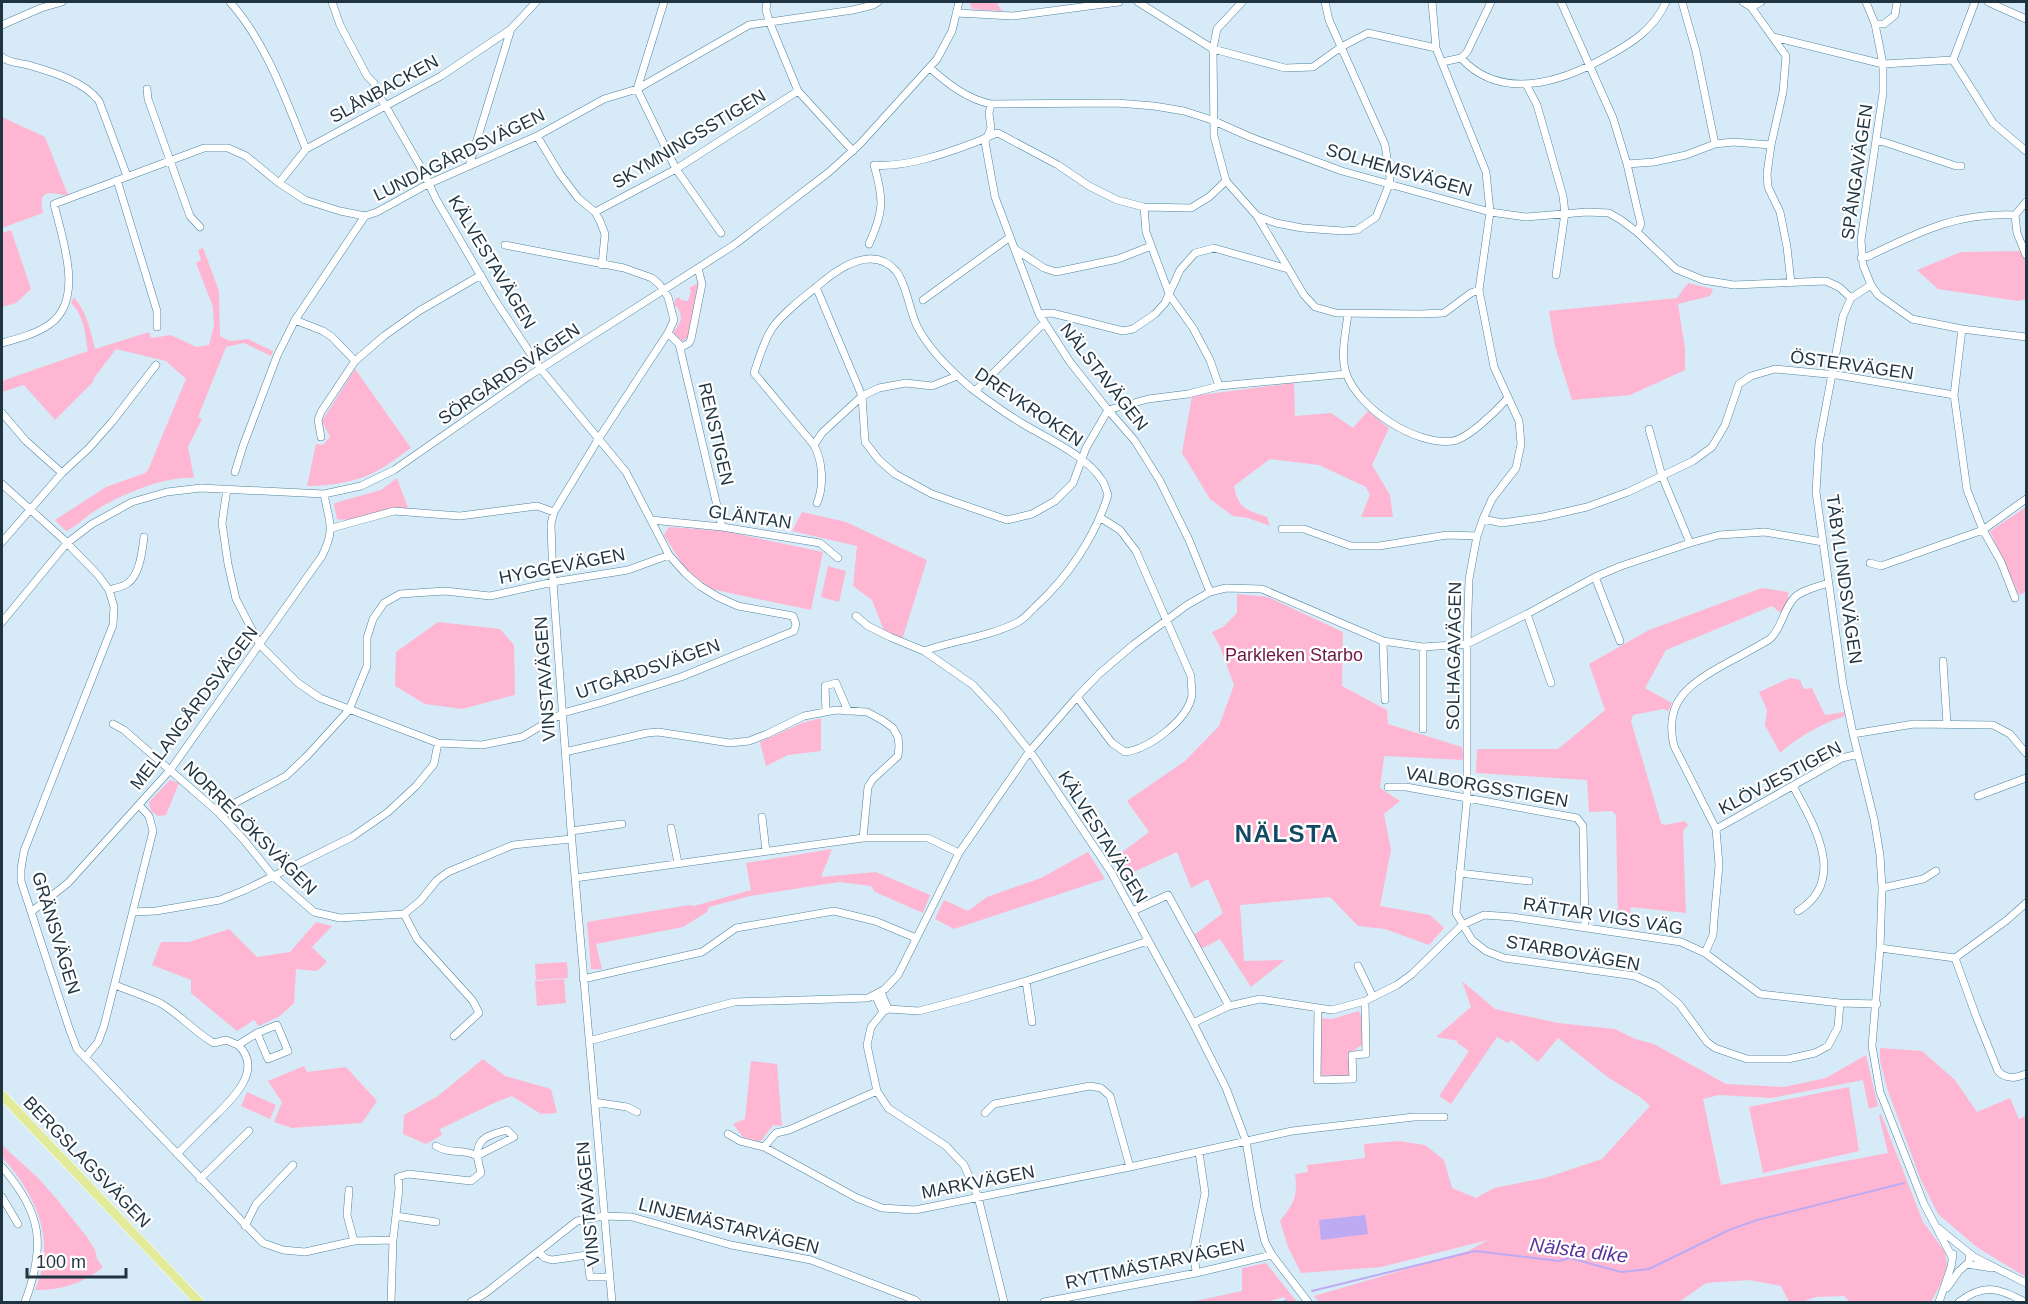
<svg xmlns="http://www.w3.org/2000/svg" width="2028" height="1304" viewBox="0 0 2028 1304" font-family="Helvetica,sans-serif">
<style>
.green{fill:#ffb6d2}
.water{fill:#bcabf3}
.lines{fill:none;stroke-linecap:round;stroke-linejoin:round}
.stream{stroke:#bcabf3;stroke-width:2}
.minor-casing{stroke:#5083a0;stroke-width:8}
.major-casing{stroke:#fff;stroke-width:10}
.minor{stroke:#fff;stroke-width:7}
.major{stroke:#e2eb9a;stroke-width:9}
.labels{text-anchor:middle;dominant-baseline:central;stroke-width:4.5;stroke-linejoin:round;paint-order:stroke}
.street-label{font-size:18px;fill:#1f3441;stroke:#fff}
.park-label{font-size:18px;fill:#6d1742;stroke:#fff}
.water-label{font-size:20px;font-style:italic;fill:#59369b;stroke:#fff}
.district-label{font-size:24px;font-weight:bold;letter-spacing:1.5px;fill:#144964;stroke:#fff}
</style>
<rect width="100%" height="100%" fill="#d6ebf7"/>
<path class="green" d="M970 2H996L1002 11 972 9Z
M2 117 45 137 68 195C51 194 37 186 43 213L2 228Z
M11 230 31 289 16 303 2 307V233Z
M203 248 219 291 220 336 230 341 248 339 273 351 271 356 244 343 226 347 198 417 202 419 188 447 194 478C163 476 118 496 93 512 84 518 76 527 66 531L55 520 106 487 145 473 148 470 186 379 166 361 116 349 94 378 93 382 55 420 24 385 2 392V381L88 351C85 334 84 315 71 303L74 297C87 313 90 329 95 349L149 332 151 338 171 335 196 347 209 345 214 326 213 307 196 263 201 260 198 250Z
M2021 251 2026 263V299L2018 301 1938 289 1917 270 1961 252Z
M698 283 688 338 682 341 673 333C681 321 684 320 677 306L674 307 675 299 679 297 681 300 688 301 691 291 689 288Z
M1688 283 1713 289 1710 296 1678 304 1685 349V370L1630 395 1572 400 1555 346 1549 311 1677 298Z
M355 369 411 448C402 454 393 461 384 467 362 481 333 486 307 486L316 444 323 445 330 437 322 421Z
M1294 383 1295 416 1331 413 1353 428 1368 411 1389 428 1372 465 1390 495 1393 517H1361L1370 495 1366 487 1319 465 1270 459 1234 486C1238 509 1247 510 1267 517L1270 526 1248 518 1233 516 1210 499 1182 453 1192 396Z
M397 478 408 508C386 508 354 523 337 519L334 505 335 503 381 490Z
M2026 507V592L2019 595 1990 531Z
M802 512 846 522 927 560 902 640 884 631 872 600 853 586 857 546 792 531Z
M669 527 723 531 823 552 811 610 711 589 686 570 664 535Z
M828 566 846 571 839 602 821 597Z
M1762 588 1788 592V600L1782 614 1772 606 1666 650 1645 688 1672 703 1668 711 1663 709 1633 715 1631 721 1661 823 1665 825 1685 821 1688 825 1683 831 1686 913 1631 907 1628 927 1618 926 1616 815 1612 811 1589 812 1587 780 1476 773 1477 749H1558L1605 710 1589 664 1649 630Z
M1237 594 1268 597 1343 632 1342 686 1387 710 1388 724 1462 747 1464 760 1384 756 1380 788 1400 801 1384 814 1391 850 1380 906 1430 915 1444 928 1429 945 1385 929 1358 926 1330 897 1240 905 1244 961 1285 960 1251 987 1220 939 1201 949 1194 935 1223 913 1208 879 1191 888 1177 852 1125 876 1113 859 1149 832 1127 801 1185 761 1219 726 1234 685 1220 647 1212 632 1223 627 1237 613Z
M438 622 500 629 514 645 515 695 462 709 425 704 395 686 396 652Z
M1790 678 1800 680 1804 689 1812 688 1825 715 1844 712 1845 716C1821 724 1799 736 1780 753L1765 725 1767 710 1759 692Z
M821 718V751L788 755 766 766 760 742 802 723Z
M170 780 179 783 166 815 158 816 151 811 149 802Z
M832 849 821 877 876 872 930 895 923 913 875 892 871 886 839 882 750 896 709 907 707 912 683 927 596 944 602 969H591L587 922 689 905 694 906 751 890 746 863Z
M1088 852 1105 879 954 929 935 919 944 900 968 911 987 897 1041 878Z
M316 922 332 926 312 947 327 962 317 971 296 969 294 1003 280 1016 259 1026 254 1020 237 1031 191 993V980L152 965 161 942H189L229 929 257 957 290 952Z
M567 962 568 978 536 980 535 964Z
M564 979 566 1003 537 1006 535 981Z
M1462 981 1495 1009 1558 1023 1615 1029 1635 1039 1654 1044 1726 1084 1784 1087 1826 1078 1866 1055 1878 1106 1869 1109 1863 1080 1772 1098 1719 1095 1703 1099 1721 1185 1888 1153 1879 1116 1881 1114 1923 1222 1945 1252 1947 1265 1942 1281 1931 1302H1850L1844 1296 1816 1297 1801 1302H1789L1781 1286 1749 1280 1706 1283 1679 1302H1319L1314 1296 1468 1251 1488 1240 1381 1267 1301 1273 1288 1247 1280 1221C1294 1203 1298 1197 1295 1174L1308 1172 1307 1165 1365 1158 1364 1144 1399 1141 1425 1145 1444 1160 1452 1188 1476 1198 1494 1188 1545 1178 1602 1159 1650 1106 1640 1097 1609 1078 1558 1038 1538 1062 1511 1040 1508 1043 1497 1037 1451 1104 1439 1096 1469 1051 1457 1043 1458 1041 1436 1037 1471 1007Z
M1359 1011 1364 1022 1363 1044 1349 1054V1077L1320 1078 1319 1018 1332 1019Z
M1880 1048 1922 1051 1955 1080 1977 1112 2010 1098 2019 1119 2026 1116V1277L1978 1248 1938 1214 1920 1178 1887 1088 1880 1061Z
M483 1059 505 1076 551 1089 557 1113 541 1114 512 1096 494 1103 440 1129 442 1135 426 1144 403 1134 404 1115 438 1096Z
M751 1061 777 1064 782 1126 773 1125 760 1142 743 1137 733 1124 745 1119Z
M304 1066 307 1072 346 1067 377 1101 362 1123 292 1128 274 1122 282 1102 268 1081Z
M1849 1087 1859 1151 1763 1173 1749 1107Z
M247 1092 276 1105 270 1119 241 1106Z
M2 1145 38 1178 55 1197 87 1237 95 1250 97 1259 103 1267C84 1283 59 1291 35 1290 57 1239 36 1195 2 1157Z
M1266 1263 1297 1302H1287L1284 1297 1266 1302H1191L1242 1291V1268Z"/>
<path class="water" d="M1365 1215 1368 1234 1321 1240 1319 1220Z"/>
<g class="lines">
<path class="stream" d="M1312 1291 1475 1251 1559 1261 1570 1258 1621 1272 1649 1269 1729 1230 1757 1220 1904 1183
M1282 1302 1286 1301"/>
<g class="minor-casing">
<path id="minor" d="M230 2C267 44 285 98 306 149
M664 2 637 89 676 169 721 233
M767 2 766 10 769 21 798 91 853 151
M1138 2 1213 49 1285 68 1313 67 1341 47 1368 33 1436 48
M1242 2 1217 29 1213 49 1214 136 1226 181 1257 216 1304 295 1315 307 1336 313 1421 314 1444 313 1471 293 1479 290
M1432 2 1436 48 1486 172 1490 212 1479 290 1494 367 1519 421 1521 444 1516 468 1492 499 1483 519 1477 536 1469 579 1467 644V799L1456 913 1472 940 1486 951 1504 958 1635 976 1657 986 1679 1004 1707 1042 1715 1048 1747 1059H1788L1815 1053 1828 1046 1838 1027 1840 1003
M1561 2 1613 118 1627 164 1638 212 1641 224 1637 232
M1682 2 1696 51 1715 144
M1743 2 1751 7 1786 56 1783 92 1771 145 1767 174 1768 187 1780 212 1787 247 1791 283
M1866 2 1875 24 1883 64V93L1861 240 1863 265 1871 285 1878 295 1912 319 1962 329 2026 337
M1988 2 2026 19
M1751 7 1761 2
M956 13 1013 16 1119 2
M1875 24H1884L1895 15 1897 2
M2 25 41 8 62 2
M1773 37 1883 64 1953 60
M2 57C9 63 20 63 28 65 52 72 84 81 99 101L127 176
M1461 58 1467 52 1491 2
M1953 60 1993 123 2026 151
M1953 60 1975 2
M1442 62 1461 58C1501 102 1562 82 1606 57 1632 43 1654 29 1666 2
M930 68C948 84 967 99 991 104L1117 103 1154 106 1184 111 1212 120 1250 137 1342 171 1490 212 1526 217 1587 212 1609 213 1621 220 1637 232 1676 269 1703 280 1734 285 1826 281 1839 287 1851 298
M1526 84 1537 105 1563 196 1565 213 1556 275
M147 89 148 99 190 216 200 227
M991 104 989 113 991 128 985 142 995 197 1039 314 1070 362 1108 410 1135 441 1160 481 1189 540 1210 592
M537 136 560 174 578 198 595 212 600 221 605 234 602 265
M1876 141 1884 142 1956 166H1961
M1627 164 1654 162 1686 155 1715 144 1733 142 1771 145
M469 166 511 29 536 2
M117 180 157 311V327
M279 183 306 149 441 76 511 29
M1144 207 1146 232 1170 296 1193 328 1210 360 1219 386
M595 212 676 169 798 91
M2015 215 2017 233 2026 255
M2015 215 2026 202
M1257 216 1276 223 1302 228 1343 231 1357 230 1376 217 1389 185 1390 177 1385 145 1329 20 1325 2
M869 244C884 211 884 200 874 165 905 168 947 153 976 142 984 139 990 135 998 133L1058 165 1089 186 1117 200 1144 207 1191 208 1209 197 1226 181
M505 245 624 268 652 278 659 284 668 297 674 320 668 333 599 438 554 512 551 524 553 582 571 831 612 1302
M1015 249 1044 268 1056 272 1118 259 1151 246
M1861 258 1869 256C1921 231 1955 213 2015 215
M1871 285 1851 298 1843 316 1819 443 1816 492 1843 685 1853 734 1874 819 1880 855 1882 888 1880 948 1872 1046 1880 1092 1886 1107 1924 1204 1952 1257
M816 287 862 396 865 442 879 460 895 474 932 494 1007 520 1032 514 1055 501 1073 483 1086 448 1108 410 1148 399 1188 394 1219 386 1346 374
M923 300 1010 237
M1348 313C1346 332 1340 355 1346 373 1358 408 1415 446 1453 441 1469 438 1496 411 1507 399
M1039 314 1052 313 1123 331 1133 329 1155 314 1165 303 1180 270 1195 253 1214 248 1288 269
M295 320 323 331 332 337 355 361
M1962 329 1954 395 1967 490 1983 530 2001 562 2015 598
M668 333 679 344 722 527
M2 343C17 339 36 334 50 324 85 299 62 238 54 204L204 148H228L246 156 279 183 305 200 340 211 365 216 377 212 428 184 537 136 604 99 637 89 749 25 853 10 873 5 878 2
M680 348 689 343 691 339 702 284 698 268
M975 391 1044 323
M2 413 26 441 62 473
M1649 429 1662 476 1690 543
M321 437 318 420 321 412 355 361 384 336 419 311 481 275
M814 445 822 433 862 396 879 388 906 383 932 386 957 376
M235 472 243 446 277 356 295 320 365 216
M2 484 63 539 98 575 109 590 114 607 113 625 24 851 21 869V881L69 1028 77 1049 263 1243 283 1250 305 1252 354 1241 347 1215 349 1190
M227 489 222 523 228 564 236 599 260 645 298 683 320 698 438 743 482 745 522 737 563 713 603 702 681 677 794 631 796 624 793 616 738 606 718 597 700 586 686 574 669 555 626 472 540 368 495 300 436 199 423 171 385 105 375 90 374 83 367 76 340 25 332 2
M817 503C824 486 823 462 814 445L754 373C759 358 764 340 773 327 786 310 804 297 820 284 840 267 873 245 896 271 906 283 910 312 917 326 929 350 951 371 971 388 988 401 1005 413 1023 424 1045 437 1088 457 1101 479 1105 483 1106 490 1108 495 1095 537 1068 577 1035 607 1030 612 1024 619 1018 622 989 637 955 640 924 651
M1483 519 1502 523 1543 517 1587 507 1628 492 1693 461 1712 447 1725 425 1739 384 1751 376 1775 369 1837 375 1954 395
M651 520 722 527 820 543 838 558
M332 528 394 511 460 516 537 506 554 512
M1282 529H1304L1351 546H1379L1447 535 1477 536
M2 542 62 473 89 448 112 422 156 365
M1870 563 1881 566 1983 530 2026 499
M1595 577 1620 641
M109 590C115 588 123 587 128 583 140 574 142 552 144 537
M1527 614 1551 683
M856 616 868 626 890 637 924 651 973 685 1000 714 1034 757 1111 872 1191 1019 1226 1088 1246 1141 1257 1208 1265 1242 1272 1255 1308 1302
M2 622 67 543 92 524 132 502 167 492 201 488 324 494 361 486 394 470 529 376 734 245 829 172 860 144 937 59 952 31 959 2
M1383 641 1385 700
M1943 661 1947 724
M1077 697 1112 743 1125 752C1149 749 1188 720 1192 695 1192 689 1191 682 1191 676L1136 551 1120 530 1101 518
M826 712 825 686 836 683 848 711
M113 724 124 730 218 812 244 840 273 876 314 912 340 918 404 914 420 901 437 880 448 872 513 845 571 839
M1423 729V647
M1853 734 1914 724 1993 725 2010 734 2026 753
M565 752 647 733 658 732 730 743 749 741 767 734 804 716 836 710 867 712 882 720 893 728 898 737 899 746 898 756 873 779 868 787 863 838
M1793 786C1814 825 1848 880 1798 911
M1388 787H1406L1577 818 1583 826 1585 927
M1978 796 2026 778
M218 812 286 776 307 756 349 710 367 666V638L373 619 384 603 400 594 445 591 490 596 553 582 628 570 669 555
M762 817 766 851
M671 828 678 863
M1716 829 1842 758 1858 754
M571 831 622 824
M1459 873 1529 881
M575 878 863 838H928L959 853 1029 752 1077 697 1099 674 1133 645 1187 605 1210 592 1226 588 1262 589 1383 641 1423 647 1467 644 1527 614 1595 577 1621 566 1690 543 1719 535 1765 532 1823 542
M1882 888 1923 879 1936 871
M1133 911 1168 895 1229 1006
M31 912 68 883 171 769 322 556C336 528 329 522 324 494
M133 912 156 911 220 900 245 890 352 837 388 812 416 786 434 764 438 743
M404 914 417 939 473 1001 479 1013 454 1036
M1880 948 1955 958 2007 920 2026 903
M1705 953 1713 935 1714 920 1719 865 1716 829 1674 746C1663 700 1690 684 1725 664 1740 656 1755 648 1770 639 1782 628 1783 610 1794 598 1802 590 1817 587 1828 583
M1955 958 1976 1016 1998 1071C2007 1080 2016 1078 2026 1074
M1358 966 1373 997
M583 979 702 952 736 928 834 911 875 921 916 938
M1026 981 1032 1022
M115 985C130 991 145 996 160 1003 180 1014 194 1032 214 1043L226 1040 238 1045
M881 992 888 1009
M875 995 883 1012
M1318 1009 1317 1080 1353 1079 1352 1055 1366 1054 1365 1001
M1193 1023 1229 1006 1260 999 1332 1010 1365 1001 1397 985 1412 974 1462 925 1484 915 1513 917 1681 942 1705 953 1760 994 1840 1003 1877 1004
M589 1041 734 1002 868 998 885 989 898 975 959 853
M85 1058 98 1042 104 1026 153 831 149 816 140 806
M594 1102 627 1107 637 1112
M985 1113 994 1104 1090 1086 1101 1088 1110 1096 1130 1167
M728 1134 740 1141 764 1147 857 1198 882 1208 915 1210 1130 1167 1292 1131 1414 1117H1444
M764 1147 776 1133 789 1130 877 1091
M177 1154C188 1143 199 1132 210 1121 228 1103 266 1071 238 1045L257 1033 268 1059 288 1051 277 1025 257 1033
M2 1167C42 1213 46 1245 25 1302
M200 1179 249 1131
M2 1197 18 1224
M396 1216 436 1222
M245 1226 256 1204 293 1165
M1938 1228 1974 1257 2026 1283
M354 1241 393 1240
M538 1252 545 1258 552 1260 587 1255 590 1277H609
M1967 1264 1992 1268
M1196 1273 1194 1249 1205 1193 1199 1152
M1947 1288 1959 1271 1969 1262 1970 1254
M391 1302 393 1240 399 1189 398 1177 408 1174 471 1181 481 1173 477 1156 514 1137 507 1130C491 1134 477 1137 477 1156 465 1148 450 1155 436 1146
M471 1302 487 1292 577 1221 604 1216 632 1217 731 1245 811 1260 915 1300 917 1302
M1004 1302 978 1197 964 1165 946 1146 888 1108 877 1091 867 1045 871 1027 883 1012 888 1009 919 1011 964 999 1026 981 1148 941
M1044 1302 1196 1273 1272 1255
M1939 1302 1951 1267 1953 1254
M1959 1302C1984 1283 1999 1288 2025 1302"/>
</g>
<g class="major-casing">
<path id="major" d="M2 1095 199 1302"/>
</g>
<use href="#minor" class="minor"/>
<use href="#major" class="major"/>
</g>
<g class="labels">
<g class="street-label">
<text transform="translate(384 89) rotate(-29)">SLÅNBACKEN</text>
<text transform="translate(689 139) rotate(-31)">SKYMNINGSSTIGEN</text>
<text transform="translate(459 155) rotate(-26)">LUNDAGÅRDSVÄGEN</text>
<text transform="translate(1399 170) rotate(16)">SOLHEMSVÄGEN</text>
<text transform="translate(1857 172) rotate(-82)">SPÅNGAVÄGEN</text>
<text transform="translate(492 262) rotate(59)">KÄLVESTAVÄGEN</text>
<text transform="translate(1852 365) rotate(8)">ÖSTERVÄGEN</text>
<text transform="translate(509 374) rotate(-34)">SÖRGÅRDSVÄGEN</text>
<text transform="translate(1104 377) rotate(52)">NÄLSTAVÄGEN</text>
<text transform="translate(1029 407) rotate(34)">DREVKROKEN</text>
<text transform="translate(716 434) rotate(77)">RENSTIGEN</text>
<text transform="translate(750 517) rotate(8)">GLÄNTAN</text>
<text transform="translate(562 566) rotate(-11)">HYGGEVÄGEN</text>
<text transform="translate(1844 579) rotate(82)">TÄBYLUNDSVÄGEN</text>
<text transform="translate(1454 656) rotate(-89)">SOLHAGAVÄGEN</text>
<text transform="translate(648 669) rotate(-19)">UTGÅRDSVÄGEN</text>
<text transform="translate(545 679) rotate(-94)">VINSTAVÄGEN</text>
<text transform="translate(194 708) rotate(-53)">MELLANGÅRDSVÄGEN</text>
<text transform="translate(1780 778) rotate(-28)">KLÖVJESTIGEN</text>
<text transform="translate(1487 787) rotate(10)">VALBORGSSTIGEN</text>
<text transform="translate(250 828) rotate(45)">NORREGÖKSVÄGEN</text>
<text transform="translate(1103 837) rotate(58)">KÄLVESTAVÄGEN</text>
<text transform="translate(1603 916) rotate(9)">RÄTTAR VIGS VÄG</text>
<text transform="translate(56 933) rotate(73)">GRÄNSVÄGEN</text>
<text transform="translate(1573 953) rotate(10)">STARBOVÄGEN</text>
<text transform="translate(87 1162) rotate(46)">BERGSLAGSVÄGEN</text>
<text transform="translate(978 1182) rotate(-11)">MARKVÄGEN</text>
<text transform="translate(588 1204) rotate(-95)">VINSTAVÄGEN</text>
<text transform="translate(729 1226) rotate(14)">LINJEMÄSTARVÄGEN</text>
<text transform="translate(1155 1264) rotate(-12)">RYTTMÄSTARVÄGEN</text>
</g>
<g class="park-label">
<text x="1294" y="655">Parkleken Starbo</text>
</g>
<g class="water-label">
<text transform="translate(1579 1250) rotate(7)">Nälsta dike</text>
</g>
<g class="district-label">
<text x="1287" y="833">NÄLSTA</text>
</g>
</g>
<rect width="2028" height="1304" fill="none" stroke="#1f3441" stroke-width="6"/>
<path d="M27 1268v9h99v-9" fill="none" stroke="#1f3441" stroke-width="3"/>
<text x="36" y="1268" font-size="18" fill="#1f3441" stroke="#ffffff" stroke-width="4.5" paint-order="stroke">100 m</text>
</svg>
